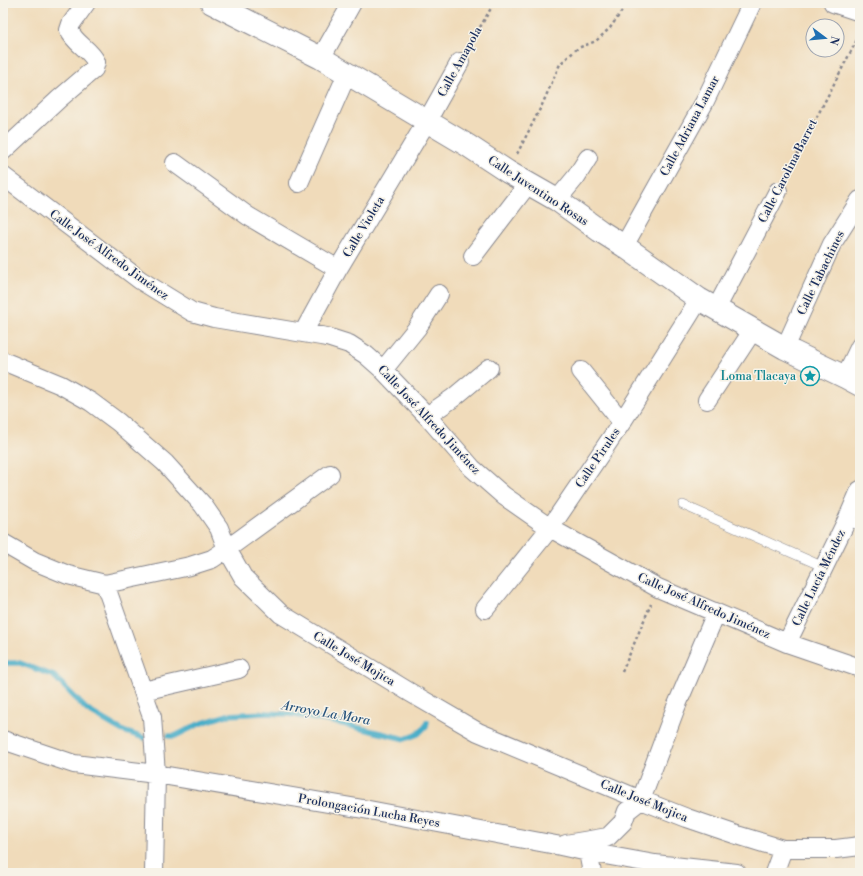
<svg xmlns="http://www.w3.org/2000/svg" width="863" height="876" viewBox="0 0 863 876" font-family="'Libre Bodoni',serif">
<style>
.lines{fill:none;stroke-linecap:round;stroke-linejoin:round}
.stream{stroke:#49adc8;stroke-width:5.5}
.service-casing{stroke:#86858c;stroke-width:10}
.minor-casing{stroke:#86858c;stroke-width:20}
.tertiary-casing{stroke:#86858c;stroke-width:24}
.path{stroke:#86858c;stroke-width:2.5;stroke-dasharray:3 3;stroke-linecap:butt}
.service{stroke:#fff;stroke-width:9}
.minor{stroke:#fff;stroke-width:18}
.tertiary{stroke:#fff;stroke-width:22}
.labels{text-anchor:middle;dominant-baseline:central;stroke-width:3;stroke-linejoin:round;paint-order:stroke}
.street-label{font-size:12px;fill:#1b2f5e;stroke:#f7f3e8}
.culture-label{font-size:12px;fill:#0d838f;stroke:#f7f3e8;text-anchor:end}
.water-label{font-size:13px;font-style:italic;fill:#29557e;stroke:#f7f3e8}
</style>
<rect width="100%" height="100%" fill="#f7f3e8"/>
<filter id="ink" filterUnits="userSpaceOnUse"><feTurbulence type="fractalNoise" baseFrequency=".025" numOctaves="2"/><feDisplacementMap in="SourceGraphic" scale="8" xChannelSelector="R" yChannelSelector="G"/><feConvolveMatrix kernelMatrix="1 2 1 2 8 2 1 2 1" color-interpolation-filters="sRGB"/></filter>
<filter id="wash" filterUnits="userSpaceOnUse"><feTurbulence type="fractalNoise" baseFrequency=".012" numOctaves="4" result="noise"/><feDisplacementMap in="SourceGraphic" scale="16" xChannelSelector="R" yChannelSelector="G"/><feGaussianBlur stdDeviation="0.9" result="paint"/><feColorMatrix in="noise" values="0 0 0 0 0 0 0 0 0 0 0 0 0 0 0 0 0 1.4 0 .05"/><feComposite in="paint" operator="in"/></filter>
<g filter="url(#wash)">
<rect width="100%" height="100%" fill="#f0dbba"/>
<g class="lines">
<path class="stream" d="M3 663H20L54 676 87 710 123 731 144 738
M169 736H175L199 724 227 715 264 713 289 714 339 723 405 739 418 734 426 726 427 722"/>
</g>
</g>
<g filter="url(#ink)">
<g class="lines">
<g class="service-casing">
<path id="service" d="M683 505 824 567
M847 520 860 526"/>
</g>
<g class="minor-casing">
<path id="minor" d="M833 3 860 12
M321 58 352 3
M3 151 59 99 94 69 96 62C90 49 75 44 69 30L71 24 86 3
M175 163 248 216 338 269
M3 176 140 280 192 312 214 318 327 337 349 344 366 355 383 370 427 416 472 468 504 496 550 528 658 588 787 643 860 668
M299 183 347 74
M557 200 576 177 588 158
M624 246 704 103 752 3
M473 256 528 184
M716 309 778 191
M303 333 338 269 427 121 460 62
M785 348 832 244 860 200
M3 361 61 385 91 402 118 422 165 463 203 505 219 528 227 549 243 577 281 614 411 693 478 732 641 800 687 818 737 835 783 849H836L860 846
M383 370 417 328 439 294
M581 371 622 422
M845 377 860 346
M707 400 753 330
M427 416 453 398 489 368
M3 543 34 561 68 575 105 584
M485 609 550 528 622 422 690 314 699 299
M787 643 847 520 860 490
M143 691 239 669
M3 740 74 764 156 774 369 810 556 845 588 852 655 864 737 873
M566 844 608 837 623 822 627 811 641 800 676 707 716 613
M588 852 592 873
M154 873 156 774 152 717 105 584 190 566 212 559 227 549 330 474
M774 873 783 849"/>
</g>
<g class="tertiary-casing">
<path id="tertiary" d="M212 3 321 58 467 145 508 172 557 200 600 231 624 246 699 299 785 348 845 377 860 385"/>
</g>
<path class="path" d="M468 48 494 3
M517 154 542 105 560 64 578 48 596 41 610 28 622 11 626 3
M786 176 860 34
M622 672 651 604"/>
<use href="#service" class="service"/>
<use href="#minor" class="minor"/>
<use href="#tertiary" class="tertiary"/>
</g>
</g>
<defs>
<g id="sight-ring" transform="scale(1)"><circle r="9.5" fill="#f7f3e8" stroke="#0f9aa8" stroke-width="1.5"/><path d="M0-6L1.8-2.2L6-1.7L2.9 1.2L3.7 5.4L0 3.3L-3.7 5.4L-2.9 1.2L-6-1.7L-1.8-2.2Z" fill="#0f9aa8"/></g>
</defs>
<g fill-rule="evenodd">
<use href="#sight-ring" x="810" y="376"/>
</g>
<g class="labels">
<g class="street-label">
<text transform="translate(460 62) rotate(-61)">Calle Amapola</text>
<text transform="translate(690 126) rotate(-62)">Calle Adriana Lamar</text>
<text transform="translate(788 171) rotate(-63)">Calle Carolina Barret</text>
<text transform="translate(538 191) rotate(33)">Calle Juventino Rosas</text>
<text transform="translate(364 227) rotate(-59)">Calle Violeta</text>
<text transform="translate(109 255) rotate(36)">Calle José Alfredo Jiménez</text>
<text transform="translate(821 273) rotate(-64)">Calle Tabachines</text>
<text transform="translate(429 420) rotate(47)">Calle José Alfredo Jiménez</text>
<text transform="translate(598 458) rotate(-56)">Calle Pirules</text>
<text transform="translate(819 578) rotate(-64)">Calle Lucía Méndez</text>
<text transform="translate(704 606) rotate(24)">Calle José Alfredo Jiménez</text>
<text transform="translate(354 659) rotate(31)">Calle José Mojica</text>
<text transform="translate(644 801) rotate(22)">Calle José Mojica</text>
<text transform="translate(369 811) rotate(10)">Prolongación Lucha Reyes</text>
</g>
<g class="culture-label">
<text x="796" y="376">Loma Tlacaya</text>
</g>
<g class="water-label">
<text transform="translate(326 713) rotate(10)">Arroyo La Mora</text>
</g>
</g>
<rect width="863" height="876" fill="none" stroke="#f7f3e8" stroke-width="16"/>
<g transform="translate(825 38) rotate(106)"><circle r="19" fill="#f7f3e8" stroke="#9fa5b1"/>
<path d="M0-3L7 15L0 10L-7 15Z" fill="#1f6fb2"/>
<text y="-6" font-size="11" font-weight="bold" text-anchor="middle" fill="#1b2f5e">N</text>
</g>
</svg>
